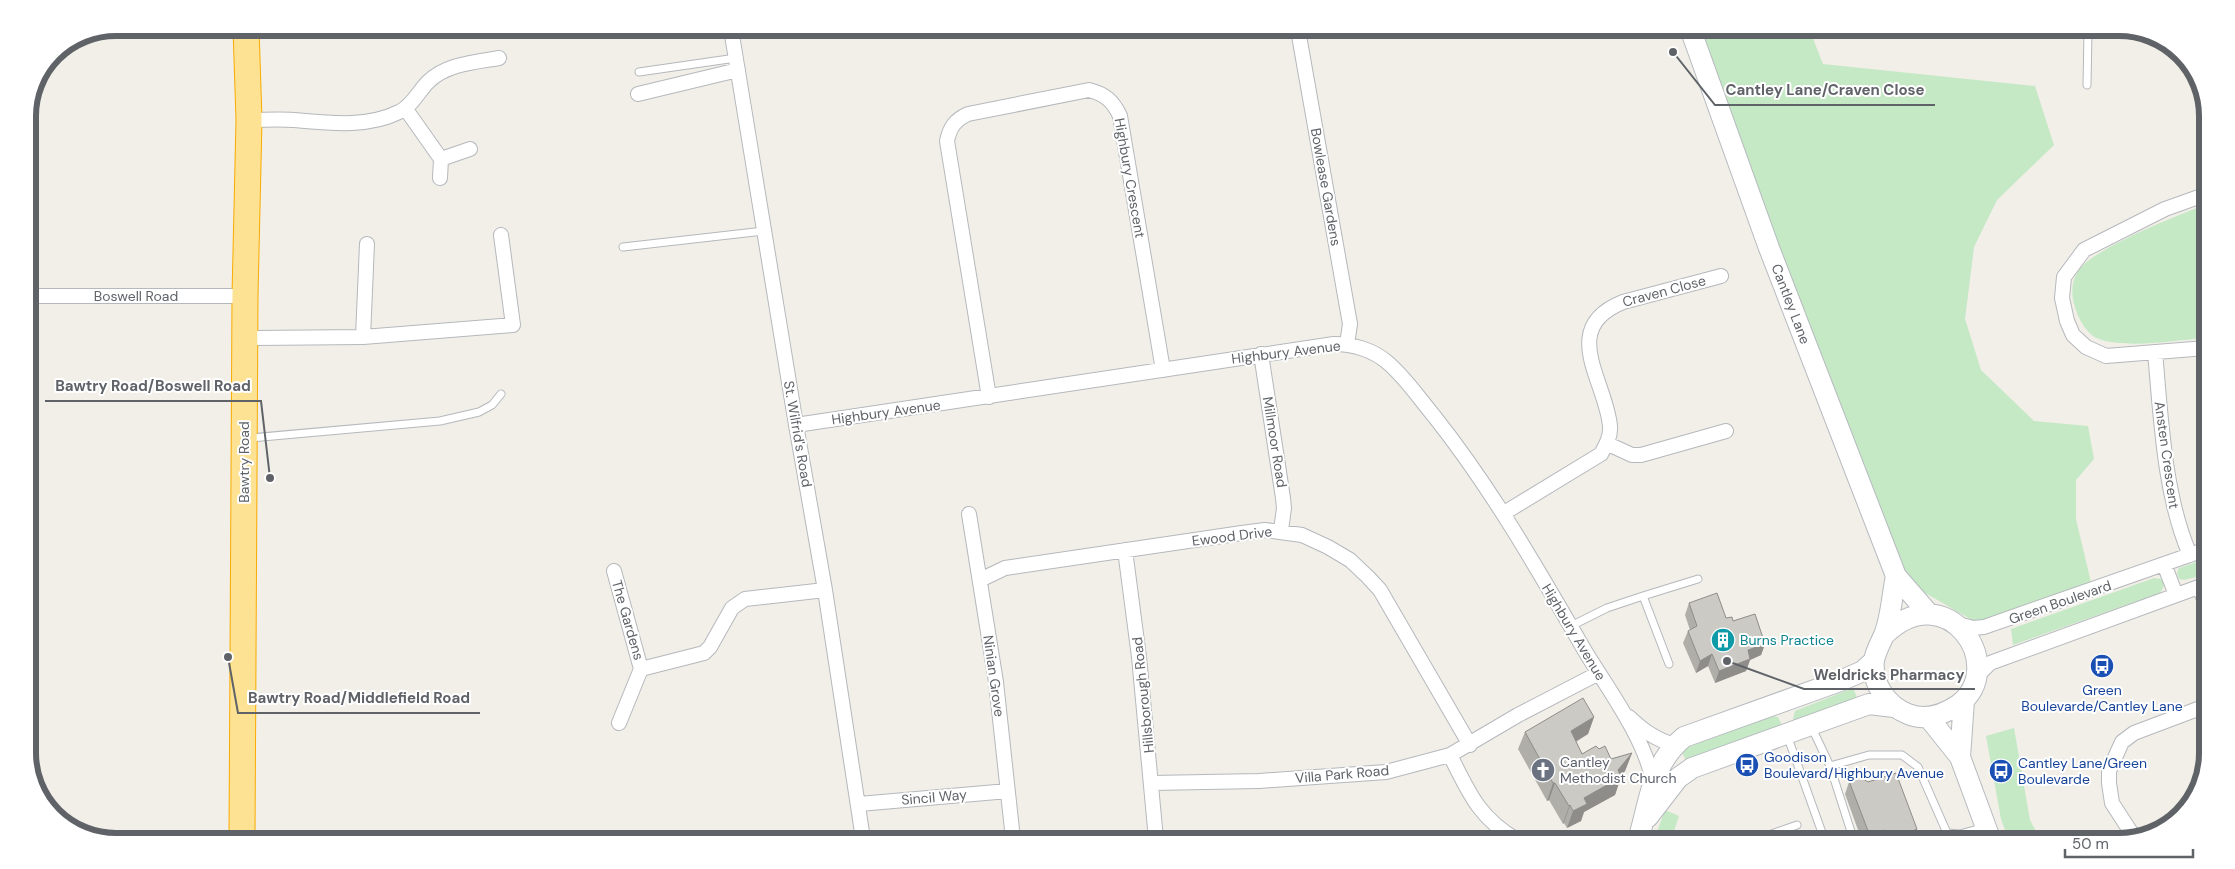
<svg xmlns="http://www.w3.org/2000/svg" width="2235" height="869" viewBox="0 0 2235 869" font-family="'DM Sans',sans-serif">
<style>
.green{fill:#c5e8c5}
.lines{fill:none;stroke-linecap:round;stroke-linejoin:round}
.lane-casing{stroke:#b5b8bc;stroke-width:9}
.street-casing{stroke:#b5b8bc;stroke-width:16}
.secondary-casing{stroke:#b6babf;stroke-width:22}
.highway-casing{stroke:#f9ab00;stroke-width:27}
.lane{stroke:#fff;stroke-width:7}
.street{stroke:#fff;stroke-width:14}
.secondary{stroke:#fff;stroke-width:20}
.highway{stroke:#fde293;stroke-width:25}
.wall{fill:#afaea9}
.shaded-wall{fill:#8f8d8a}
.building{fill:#cccac5;stroke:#8f8d8a}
.labels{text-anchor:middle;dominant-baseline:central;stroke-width:4;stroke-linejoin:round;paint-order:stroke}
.street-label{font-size:14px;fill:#5f6368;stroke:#fff}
.culture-label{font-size:14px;fill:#0d838f;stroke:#fff;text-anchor:start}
.transit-label{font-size:14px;fill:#164399;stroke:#fff;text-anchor:start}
.worship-label{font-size:14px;fill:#5b616d;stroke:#fff;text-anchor:start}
.rim{fill:none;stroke:#5f6368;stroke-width:6}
.leader{fill:none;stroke:#5f6368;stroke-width:2}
.callout-dot{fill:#5f6368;stroke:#fff;stroke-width:2}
.callout-label{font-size:15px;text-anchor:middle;font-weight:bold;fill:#5f6368;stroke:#fff;stroke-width:4;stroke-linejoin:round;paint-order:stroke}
</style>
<rect width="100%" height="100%" fill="#f1efe8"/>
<path class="green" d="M1693 31H1810L1823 64 2035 86 2054 145 1997 200 1974 247 1965 319 1981 370 2034 421 2088 426 2094 459 2076 480V519L2093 591 1984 627 1896 576Z
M2207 204 2206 338C2177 340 2127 349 2099 339 2087 335 2078 318 2075 307 2071 295 2071 281 2079 270 2094 248 2179 215 2207 204Z
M2203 560 2204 575 2184 580 2179 579 2177 573 2179 568Z
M2154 578 2161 579C2165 585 2164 587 2160 593L2013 645 2011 629Z
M1853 688 1859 702 1797 723 1793 719 1795 711Z
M1772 716 1778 717 1781 723 1779 729 1688 765 1682 752 1686 748Z
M2014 728 2030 820 2041 841H2009L2001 819 1986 736Z
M1665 810 1679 816 1671 840H1654Z"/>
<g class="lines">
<g class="lane-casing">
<path id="lane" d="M639 72 736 58
M2087 85 2088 32
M623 247 764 231
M250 438 440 421 479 412 492 405 501 394
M1643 596 1698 579
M1571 626 1607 608 1643 596 1669 664
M1811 726 1830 766 1869 755H1902L1918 767 1947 833 1960 834 1985 827
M1787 735 1825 841
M1830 766 1854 841
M1752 841 1797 825"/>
</g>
<g class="street-casing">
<path id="street" d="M731 29 796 425 825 590 863 839
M1298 30 1350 324 1347 344
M638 94 738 70
M405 108 441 159
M249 120C264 120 279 119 294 120 329 123 367 128 399 112 412 106 418 92 428 82 446 64 475 62 499 58
M440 178 441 159 470 149
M28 296H245
M363 337 367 244
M245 338 363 337 513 325 501 235
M2206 348 2106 356 2086 347 2073 335 2067 321 2062 298 2064 277 2084 250 2165 209 2207 194
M2155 352C2161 418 2164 495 2190 555
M1261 354 1283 498 1284 508 1281 530
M989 397 947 141C950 127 955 120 968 114L1089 90C1105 94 1113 101 1120 116L1163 370
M796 425 1334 344C1353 344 1373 350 1387 362 1405 377 1419 398 1434 416 1492 489 1538 570 1585 651 1608 689 1644 737 1653 781
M1608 444 1632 455H1641L1726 431
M1504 513 1601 454C1606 445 1611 436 1610 426 1606 381 1558 328 1623 302L1721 276
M969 514 996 682 1013 839
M1125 550 1139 657 1156 839
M2164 564 2176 595
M614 571 641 669 619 723
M980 580 1005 568 1242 533 1265 530 1302 535 1328 547 1350 560 1368 577 1380 590 1470 745
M2199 587 2204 599
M1954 623 1973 628 1984 627 2204 550
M641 669 704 653 710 647 732 608 745 599 825 590
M1975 678 1990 663 2204 585
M1629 717C1644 731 1655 739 1674 745
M1450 755C1469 793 1479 818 1517 840
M1152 783 1259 781 1386 772 1450 755 1518 715 1599 673
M859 804 1008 791
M2134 837 2112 803 2109 783V771L2122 742 2134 733 2203 707"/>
</g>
<g class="secondary-casing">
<path id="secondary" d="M1691 31 1769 248 1896 576 1929 614
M1884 635C1947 573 2010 667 1958 705 1943 715 1925 721 1908 714 1887 706 1871 683 1874 660 1876 651 1880 644 1884 635 1891 618 1892 595 1896 576
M1928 717 1960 757 1991 841
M1960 757 1964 700
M1648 817 1678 778 1692 768 1869 704 1894 707
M1638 840C1650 802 1650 765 1684 737L1840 681 1863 671 1874 661"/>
</g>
<g class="highway-casing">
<path id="highway" d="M242 837 245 296 249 120 246 28"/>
</g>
<use href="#lane" class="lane"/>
<use href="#street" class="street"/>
<use href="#secondary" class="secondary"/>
<use href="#highway" class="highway"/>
</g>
<path class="wall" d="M1689 603 1733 621 1765 644 1761 655 1750 660 1746 671 1715 683 1708 666 1696 673 1683 643 1688 631 1690 630 1685 615Z
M1594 717 1588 734 1576 742 1582 754 1599 749 1611 759 1632 753 1625 771 1621 776 1615 795 1584 812 1581 821 1567 828 1564 823 1563 824 1549 800 1547 801 1518 749 1525 732Z
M1850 779 1917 829 1912 841H1862L1845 794Z"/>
<path class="shaded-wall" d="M1765 644 1761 655 1750 660 1746 671 1715 683 1719 671 1748 650Z
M1712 654 1708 666 1696 673 1700 661Z
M1594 717 1588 734 1564 748 1571 731Z
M1632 753 1625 771 1619 778 1621 777 1615 795 1584 812 1581 821 1567 828 1573 811 1584 798 1618 770Z
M1553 783H1555L1549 800 1547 801Z
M1570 805 1564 823 1563 824 1569 806Z
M1917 829 1912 841H1892Z
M1884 830 1880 841H1868L1870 836Z"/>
<path class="building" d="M1717 593 1726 618 1732 617 1733 621 1755 614 1765 644 1748 650 1750 659 1719 671 1712 654 1700 661 1688 631 1697 626 1689 603Z
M1583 698 1594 717 1571 731 1582 754 1596 746 1599 749 1605 746 1611 759 1632 753 1618 770 1621 777 1584 798 1587 804 1573 811 1570 805 1569 806 1555 783H1553L1525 732Z
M1896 773 1917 829 1892 841H1889L1884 830 1870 836 1849 781 1850 779 1859 776 1868 782Z"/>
<defs>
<g id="building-disc" transform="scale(1.25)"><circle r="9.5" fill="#0f9aa8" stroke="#fff"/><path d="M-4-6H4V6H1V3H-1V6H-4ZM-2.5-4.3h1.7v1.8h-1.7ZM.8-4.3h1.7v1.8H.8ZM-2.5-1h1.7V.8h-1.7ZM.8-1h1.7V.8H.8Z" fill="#fff"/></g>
<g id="bus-disc" transform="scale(1.25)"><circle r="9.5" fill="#1a4fb4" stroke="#fff"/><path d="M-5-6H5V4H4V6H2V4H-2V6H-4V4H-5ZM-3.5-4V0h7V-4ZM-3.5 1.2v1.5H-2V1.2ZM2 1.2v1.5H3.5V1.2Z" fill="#fff"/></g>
<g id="church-disc" transform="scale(1.25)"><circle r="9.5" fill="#6b7280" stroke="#fff"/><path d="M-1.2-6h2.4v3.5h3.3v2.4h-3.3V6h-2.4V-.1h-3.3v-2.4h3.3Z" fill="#fff"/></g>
</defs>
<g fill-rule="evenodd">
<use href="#building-disc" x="1723" y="640"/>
<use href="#bus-disc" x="2102" y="666"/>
<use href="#bus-disc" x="1747" y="765"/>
<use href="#church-disc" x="1543" y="770"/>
<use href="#bus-disc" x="2001" y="771"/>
</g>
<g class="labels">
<g class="street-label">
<text transform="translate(1130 178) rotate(80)">Highbury Crescent</text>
<text transform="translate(1326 187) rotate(80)">Bowlease Gardens</text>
<text transform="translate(1664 291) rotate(-15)">Craven Close</text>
<text x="136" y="296">Boswell Road</text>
<text transform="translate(1791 304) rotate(69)">Cantley Lane</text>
<text transform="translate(1286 352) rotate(-7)">Highbury Avenue</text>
<text transform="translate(886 412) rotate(-8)">Highbury Avenue</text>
<text transform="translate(798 434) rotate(80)">St. Wilfrid's Road</text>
<text transform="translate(1275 442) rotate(81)">Millmoor Road</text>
<text transform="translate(2167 455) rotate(82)">Ansten Crescent</text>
<text transform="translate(244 462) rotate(-90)">Bawtry Road</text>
<text transform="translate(1232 536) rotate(-7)">Ewood Drive</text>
<text transform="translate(2060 602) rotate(-19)">Green Boulevard</text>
<text transform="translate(628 620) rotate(74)">The Gardens</text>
<text transform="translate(1574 632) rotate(59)">Highbury Avenue</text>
<text transform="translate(994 676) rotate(82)">Ninian Grove</text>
<text transform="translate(1143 695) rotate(-96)">Hillsborough Road</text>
<text transform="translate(1342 774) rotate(-5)">Villa Park Road</text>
<text transform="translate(934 797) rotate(-5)">Sincil Way</text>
</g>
<g class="culture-label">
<text x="1740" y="640">Burns Practice</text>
</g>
<g class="transit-label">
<text x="2102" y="690" text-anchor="middle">Green<tspan x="2102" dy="16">Boulevarde/Cantley Lane</tspan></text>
<text x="1764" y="757">Goodison<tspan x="1764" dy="16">Boulevard/Highbury Avenue</tspan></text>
<text x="2018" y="763">Cantley Lane/Green<tspan x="2018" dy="16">Boulevarde</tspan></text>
</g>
<g class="worship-label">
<text x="1560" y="762">Cantley<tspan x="1560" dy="16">Methodist Church</tspan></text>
</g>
</g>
<path d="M0 0H2235V869H0ZM116 36H2119A80 80 0 0 1 2199 116V753A80 80 0 0 1 2119 833H116A80 80 0 0 1 36 753V116A80 80 0 0 1 116 36Z" fill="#fff" fill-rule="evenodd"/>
<path class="rim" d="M116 36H2119A80 80 0 0 1 2199 116V753A80 80 0 0 1 2119 833H116A80 80 0 0 1 36 753V116A80 80 0 0 1 116 36Z"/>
<path class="leader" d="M1673 52L1715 105H1935M270 478L261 401H45M1727 661L1804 689H1975M228 657L238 713H480"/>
<g class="callout-dot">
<circle cx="1673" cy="52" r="5"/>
<circle cx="270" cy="478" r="5"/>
<circle cx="1727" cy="661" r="5"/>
<circle cx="228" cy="657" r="5"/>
</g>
<g class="callout-label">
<text x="1825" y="95">Cantley Lane/Craven Close</text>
<text x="153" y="391">Bawtry Road/Boswell Road</text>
<text x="1889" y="680">Weldricks Pharmacy</text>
<text x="359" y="703">Bawtry Road/Middlefield Road</text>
</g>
<path d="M2065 849v8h128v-8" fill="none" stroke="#5f6368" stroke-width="2.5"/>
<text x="2072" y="849" font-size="15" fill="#5f6368" stroke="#ffffff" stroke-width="4" paint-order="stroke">50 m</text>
</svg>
